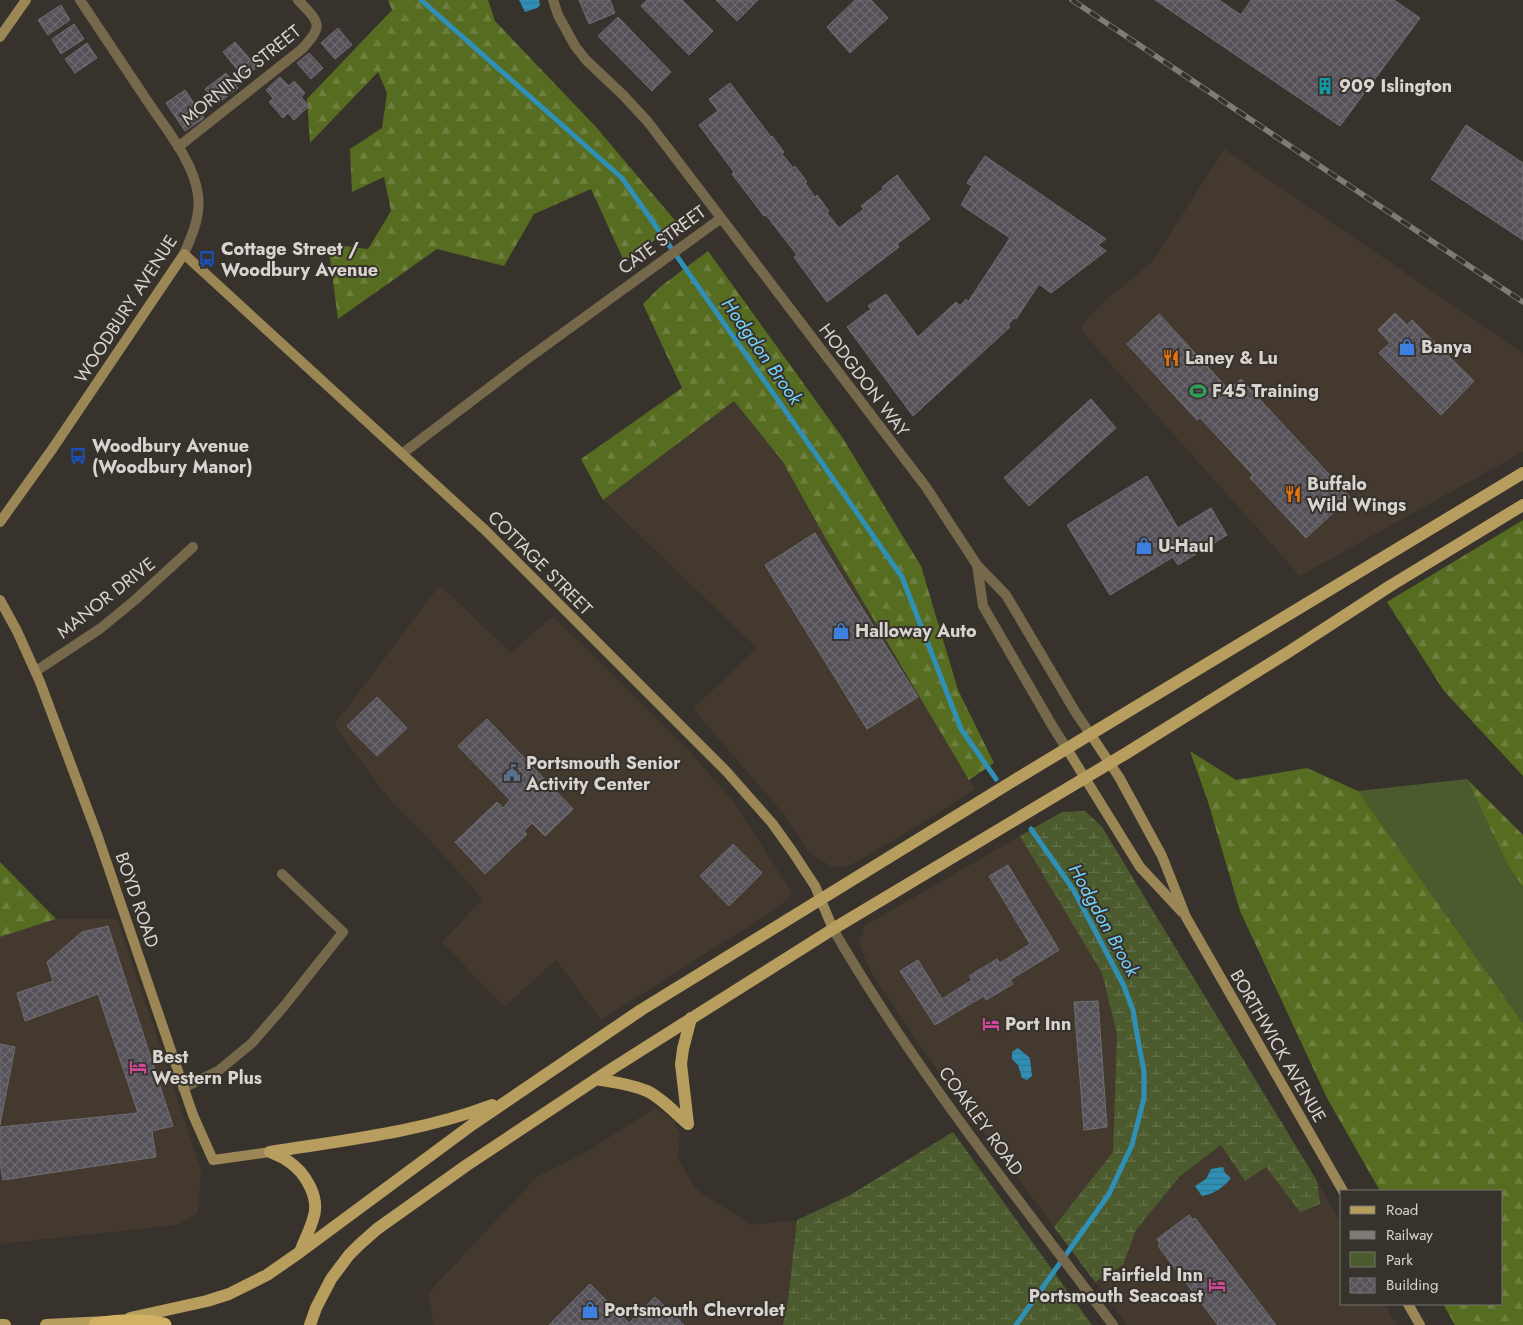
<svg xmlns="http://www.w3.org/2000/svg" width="1523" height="1325" viewBox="0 0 1523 1325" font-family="Jost,sans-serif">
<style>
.built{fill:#43392e}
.green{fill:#4c5b2d}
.forest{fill:url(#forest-firs)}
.wetland{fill:url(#wetland-marsh)}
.water{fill:url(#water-rules)}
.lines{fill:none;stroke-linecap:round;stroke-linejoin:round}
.stream{stroke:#2f8fb5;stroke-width:5}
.building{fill:url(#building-cross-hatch);stroke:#706c73}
.street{stroke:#76694b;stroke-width:10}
.secondary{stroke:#9b8756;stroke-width:10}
.primary{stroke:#b79d5e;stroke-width:12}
.highway{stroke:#d1b264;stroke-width:15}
.rail-casing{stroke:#7f7b76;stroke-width:5.5}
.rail{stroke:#37322c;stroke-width:4;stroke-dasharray:11;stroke-linecap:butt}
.labels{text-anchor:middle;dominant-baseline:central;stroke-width:4;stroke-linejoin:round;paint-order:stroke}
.street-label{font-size:18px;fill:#d8d5d1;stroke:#37322c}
.poi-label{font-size:18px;font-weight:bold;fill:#d8d5d1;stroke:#37322c;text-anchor:start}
.water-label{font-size:19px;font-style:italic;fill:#75d4fd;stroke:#37322c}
</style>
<defs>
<pattern id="forest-firs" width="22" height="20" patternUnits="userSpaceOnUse" patternTransform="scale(1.25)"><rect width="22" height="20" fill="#566c20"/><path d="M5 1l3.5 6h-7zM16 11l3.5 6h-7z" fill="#6e803f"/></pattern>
<pattern id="wetland-marsh" width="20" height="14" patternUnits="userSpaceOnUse" patternTransform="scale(1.25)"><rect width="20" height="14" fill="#4c5b2d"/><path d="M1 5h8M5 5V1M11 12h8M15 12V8" fill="none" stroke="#65724a"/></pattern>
<pattern id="water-rules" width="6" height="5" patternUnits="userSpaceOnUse" patternTransform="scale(1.25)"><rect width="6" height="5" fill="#2f8fb5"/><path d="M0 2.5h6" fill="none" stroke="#347792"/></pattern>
<pattern id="building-cross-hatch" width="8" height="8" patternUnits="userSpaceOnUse" patternTransform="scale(1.25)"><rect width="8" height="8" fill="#555158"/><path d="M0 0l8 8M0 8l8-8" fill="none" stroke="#6d696f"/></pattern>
</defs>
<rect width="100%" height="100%" fill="#37322c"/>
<path class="built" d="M1224 149 1523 353V452L1300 576 1093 344 1080 327 1106 300 1152 262Z
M734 401 783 462 823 534 975 789 911 830 849 866 832 867 809 852 784 814 693 709 757 648 603 500Z
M440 585 511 653 553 616 690 752 733 801 791 891V896L774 910 601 1020 556 960 504 1007 442 942 483 899 429 839 385 794 334 725Z
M1085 811 1102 827 1317 1181 1342 1225V1304H1385L1397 1325H1127L930 1060 871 972 859 944 864 926 1062 812Z
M56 919H117L172 1081 201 1171 198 1213 177 1225 0 1244V937Z
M656 1107 674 1121 680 1133 678 1159 697 1190 751 1225 797 1220 788 1300 783 1325H433L429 1292 537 1177 593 1148Z"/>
<path class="green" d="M1467 779 1508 866 1523 887V1023L1358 791Z"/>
<path class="forest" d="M388 0H488L495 21 596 127 678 224 624 261 591 189 534 214 504 266 437 249 338 319 328 244 368 249 391 211 384 177 352 192 350 149 382 128 387 93 378 72 310 143 307 99 392 10Z
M708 251 842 437 921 566 958 690 994 763 969 780 823 534 783 462 734 401 603 500 581 459 682 388 643 304 660 287Z
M1523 520V776L1444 691 1387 602Z
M1190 751 1236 780 1307 768 1358 791 1523 1023V1325H1455L1443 1304H1502V1191H1380L1327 1098 1240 911 1208 802Z
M1467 779 1523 835V887L1508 866Z
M0 862 56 919 0 937Z"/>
<path class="wetland" d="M1085 811 1102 827 1317 1181 1320 1204 1300 1212 1266 1167 1245 1181 1221 1145 1180 1176 1136 1230 1123 1265 1095 1282 1054 1227 1113 1152 1117 1034 1102 973 1020 836 1062 812Z
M953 1132 1092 1325H783L788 1300 797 1220 850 1195Z"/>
<path class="water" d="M519 0H539L540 5 537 8 525 12Z
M1018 1048 1030 1058 1032 1076 1027 1080 1022 1078 1018 1065 1012 1059V1052Z
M1223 1167 1225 1173 1231 1178C1223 1188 1214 1194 1202 1196L1195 1186 1206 1179 1211 1169Z"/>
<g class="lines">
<path class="stream" d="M421 0 622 178 902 577 961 729 996 779
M1016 1325 1109 1194 1132 1145 1144 1098V1072L1137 1034 1133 1010 1123 984 1073 889 1031 829"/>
</g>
<path class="building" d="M579 0H610L615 13 589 24Z
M647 0H682L713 31 689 55 641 6Z
M716 0H758L737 21Z
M855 0H871L888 18 850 53 827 27Z
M1155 0H1219L1241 15 1251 0H1394L1420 18 1340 126Z
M61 5 70 20 48 35 38 20Z
M618 17 671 72 652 91 598 36Z
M74 24 84 39 61 54 52 39Z
M338 28 352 45 335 59 321 43Z
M235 42 257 67 244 78 223 52Z
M87 43 97 58 75 73 65 59Z
M309 53 323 68 311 79 297 63Z
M226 73 238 88 217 104 205 89Z
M280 77 289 86 294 81 305 93 301 97 309 106 294 120 288 113 283 118 269 102 273 98 266 90Z
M730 83 771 137 772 136 784 152 782 154 793 168 795 166 807 182 805 183 815 197 817 195 829 211 827 213 839 228 864 209 861 206 883 189 882 187 897 175 930 219 897 244 899 247 827 302 794 257 797 255 766 215 764 216 732 174 734 172 699 125 718 111 709 99Z
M185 90 204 118 185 131 166 103Z
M1466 125 1523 163V240L1431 179Z
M985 156 1106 239 1098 245 1106 251 1051 293 1039 284 1016 319 1014 318 1008 325 1010 327 913 416 847 327 871 309 868 306 886 294 918 337 956 302 960 306 966 299 968 302 1010 238 961 205 972 186 967 183Z
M1395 313 1407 325 1412 320 1474 381 1441 415 1379 353 1390 343 1378 330Z
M1159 314 1229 390 1241 379 1350 497 1306 538 1250 478 1253 475 1200 418 1197 420 1127 344Z
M1091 399 1116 428 1029 506 1004 478Z
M1147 476 1178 528 1211 508 1227 535 1178 565 1173 557 1110 595 1067 525Z
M815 533 918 697 867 729 765 565Z
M377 697 407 728 377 756 347 726Z
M487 719 573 809 545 836 532 823 524 831 527 834 485 874 455 842 497 802 503 808 510 800 458 746Z
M733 844 762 873 729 906 700 876Z
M1008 865 1059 950 1010 980 1013 984 986 1000 984 996 935 1025 900 971 918 960 942 999 972 980 969 976 997 959 1000 963 1030 944 989 876Z
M108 926 173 1126 152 1131 156 1157 3 1180 0 1162V1127L138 1113 98 994 25 1021 17 993 53 981 47 962 82 932Z
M1098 1001 1107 1127 1084 1130 1074 1002Z
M0 1044 15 1047 0 1125Z
M1189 1215 1193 1220 1195 1218 1276 1325H1218L1158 1246 1160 1244 1157 1239Z
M590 1284 629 1323 655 1297 684 1325H549Z"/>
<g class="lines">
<path class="street" d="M80 0C103 34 125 68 148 102 166 129 194 162 198 195 201 216 192 235 184 254
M553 0 558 15 575 46 586 60 623 95 648 122 926 487 977 565 1006 595 1076 713 1091 735
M178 147 302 49C324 25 320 23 298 0
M403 453 523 362 720 219
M977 565 983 606 1053 727 1067 749
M36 671 101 628 135 600 193 547
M833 929C914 1069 1016 1196 1113 1325
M183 1088 218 1071 252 1043 285 1005 343 932 282 874"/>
<path class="secondary" d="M0 37 26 0
M0 522 53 448 184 254 485 530 726 771 772 823 792 851 815 886 833 929
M0 600 17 631 40 682 98 837 193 1115 213 1160 270 1152
M1091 735 1119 777 1162 856 1186 917 1343 1191
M1067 749 1140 867 1182 912
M1408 1304 1420 1325"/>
<path class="primary" d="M596 1079C613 1082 631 1084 647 1091 662 1098 675 1113 688 1124
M688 1124 681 1064 683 1049 691 1018
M270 1152C345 1140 421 1132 492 1105
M270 1152C276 1155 283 1157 288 1161 305 1172 321 1198 313 1219 310 1230 304 1241 300 1252
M130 1318 207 1301 229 1294 267 1275 300 1252 473 1124 641 1010 1013 781 1523 473
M0 1325H5
M46 1325 106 1322
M310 1325 316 1308 331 1279 349 1255 359 1245 377 1229 467 1165 613 1068 833 929 1125 754 1290 651 1390 586 1523 505"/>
<path class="highway" d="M96 1325C119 1321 141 1320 164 1325"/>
<g class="rail-casing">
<path id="rail" d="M1072 0 1523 302"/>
</g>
<use href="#rail" class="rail"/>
</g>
<defs>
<g id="building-bare" transform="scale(1.35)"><path d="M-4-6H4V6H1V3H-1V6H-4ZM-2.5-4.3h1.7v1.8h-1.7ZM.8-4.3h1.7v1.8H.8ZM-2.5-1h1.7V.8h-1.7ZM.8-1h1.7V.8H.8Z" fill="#0f9aa8" stroke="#37322c" stroke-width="2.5" paint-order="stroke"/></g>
<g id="bus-bare" transform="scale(1.35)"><path d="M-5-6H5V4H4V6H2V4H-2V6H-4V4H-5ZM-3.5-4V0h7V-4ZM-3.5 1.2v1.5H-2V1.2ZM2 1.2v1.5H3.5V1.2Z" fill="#1a4fb4" stroke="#37322c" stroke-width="2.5" paint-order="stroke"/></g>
<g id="shop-bare" transform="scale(1.35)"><path d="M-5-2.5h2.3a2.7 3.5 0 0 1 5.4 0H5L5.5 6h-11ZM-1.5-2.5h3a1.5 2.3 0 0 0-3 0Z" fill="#3f7fe0" stroke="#37322c" stroke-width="2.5" paint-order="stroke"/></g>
<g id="restaurant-bare" transform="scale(1.35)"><path d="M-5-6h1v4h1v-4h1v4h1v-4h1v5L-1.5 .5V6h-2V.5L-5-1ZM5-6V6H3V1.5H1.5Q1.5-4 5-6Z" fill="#e8710a" stroke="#37322c" stroke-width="2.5" paint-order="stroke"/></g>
<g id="stadium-bare" transform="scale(1.35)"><path d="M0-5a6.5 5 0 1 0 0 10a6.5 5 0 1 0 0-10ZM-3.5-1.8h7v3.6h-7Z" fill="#2e9e5b" stroke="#37322c" stroke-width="2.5" paint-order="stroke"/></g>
<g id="civic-bare" transform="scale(1.35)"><path d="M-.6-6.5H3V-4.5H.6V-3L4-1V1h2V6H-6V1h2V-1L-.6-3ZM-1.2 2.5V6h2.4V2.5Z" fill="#5c6f8a" stroke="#37322c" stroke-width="2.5" paint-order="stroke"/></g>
<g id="hotel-bare" transform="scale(1.35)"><path d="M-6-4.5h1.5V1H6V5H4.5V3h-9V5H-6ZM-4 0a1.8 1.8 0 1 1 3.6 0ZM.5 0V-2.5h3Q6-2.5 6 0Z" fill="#d1479c" stroke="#37322c" stroke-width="2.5" paint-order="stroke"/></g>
</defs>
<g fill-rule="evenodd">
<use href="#building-bare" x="1325" y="86"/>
<use href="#bus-bare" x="207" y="259"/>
<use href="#shop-bare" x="1407" y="347"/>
<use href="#restaurant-bare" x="1171" y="358"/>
<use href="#stadium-bare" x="1198" y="391"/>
<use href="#bus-bare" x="78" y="456"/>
<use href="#restaurant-bare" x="1293" y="494"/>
<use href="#shop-bare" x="1144" y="546"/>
<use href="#shop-bare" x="841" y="631"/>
<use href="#civic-bare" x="512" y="773"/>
<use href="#hotel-bare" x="991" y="1024"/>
<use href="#hotel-bare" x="138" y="1067"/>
<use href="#hotel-bare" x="1217" y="1285"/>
<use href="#shop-bare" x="590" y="1310"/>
</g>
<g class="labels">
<g class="street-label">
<text transform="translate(241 75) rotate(-39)">MORNING STREET</text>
<text transform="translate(662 240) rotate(-36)">CATE STREET</text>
<text transform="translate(126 309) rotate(-57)">WOODBURY AVENUE</text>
<text transform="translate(864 380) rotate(53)">HODGDON WAY</text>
<text transform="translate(540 563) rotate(45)">COTTAGE STREET</text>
<text transform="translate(106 598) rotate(-38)">MANOR DRIVE</text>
<text transform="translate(137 900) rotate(71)">BOYD ROAD</text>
<text transform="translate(1278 1046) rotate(60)">BORTHWICK AVENUE</text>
<text transform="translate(981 1121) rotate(54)">COAKLEY ROAD</text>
</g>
<g class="poi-label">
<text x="1339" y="86">909 Islington</text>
<text x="221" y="249">Cottage Street /<tspan x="221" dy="21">Woodbury Avenue</tspan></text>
<text x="1421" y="347">Banya</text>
<text x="1185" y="358">Laney &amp; Lu</text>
<text x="1212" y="391">F45 Training</text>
<text x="92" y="446">Woodbury Avenue<tspan x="92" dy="21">(Woodbury Manor)</tspan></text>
<text x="1307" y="484">Buffalo<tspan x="1307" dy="21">Wild Wings</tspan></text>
<text x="1158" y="546">U-Haul</text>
<text x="855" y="631">Halloway Auto</text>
<text x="526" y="763">Portsmouth Senior<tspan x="526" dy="21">Activity Center</tspan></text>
<text x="1005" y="1024">Port Inn</text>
<text x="152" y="1057">Best<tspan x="152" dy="21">Western Plus</tspan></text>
<text x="1203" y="1275" text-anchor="end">Fairfield Inn<tspan x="1203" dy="21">Portsmouth Seacoast</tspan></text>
<text x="604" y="1310">Portsmouth Chevrolet</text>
</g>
<g class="water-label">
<text transform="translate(762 351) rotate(55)">Hodgdon Brook</text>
<text transform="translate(1104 920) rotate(61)">Hodgdon Brook</text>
</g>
</g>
<rect x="1340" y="1190" width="162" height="115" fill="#37322c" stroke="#77736e"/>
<rect x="1350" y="1206" width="25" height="8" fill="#b79d5e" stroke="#77736e"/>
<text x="1386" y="1215" font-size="15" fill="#d8d5d1">Road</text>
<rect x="1350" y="1231" width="25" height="8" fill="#7f7b76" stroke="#77736e"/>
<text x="1386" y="1240" font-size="15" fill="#d8d5d1">Railway</text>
<rect x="1350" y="1252" width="25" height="15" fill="#4c5b2d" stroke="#77736e"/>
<text x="1386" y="1265" font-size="15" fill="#d8d5d1">Park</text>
<rect x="1350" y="1278" width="25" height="15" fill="url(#building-cross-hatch)" stroke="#77736e"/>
<text x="1386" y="1290" font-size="15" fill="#d8d5d1">Building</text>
</svg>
